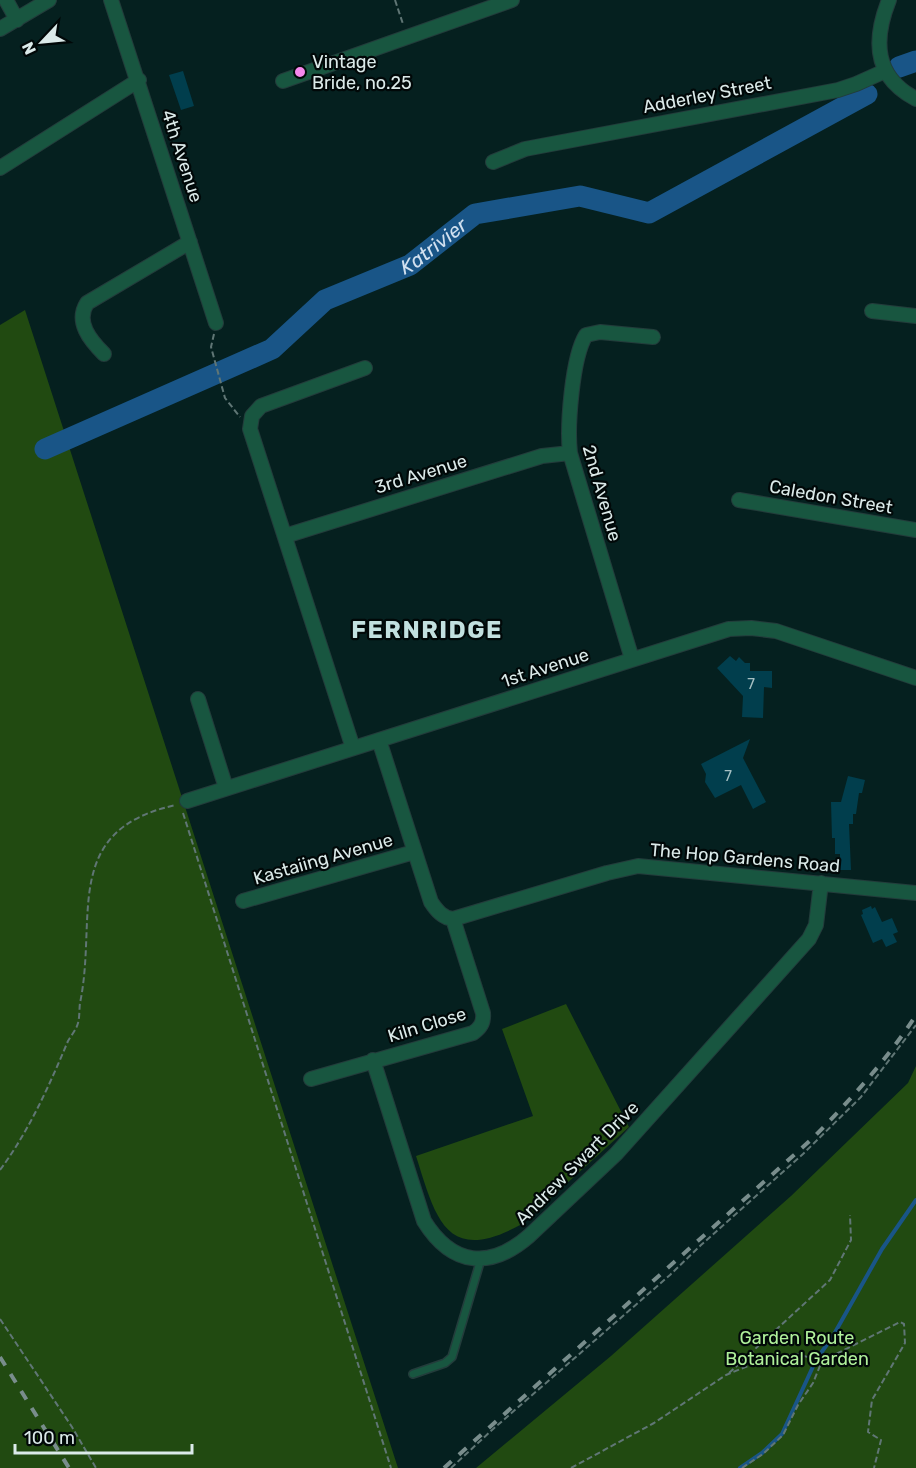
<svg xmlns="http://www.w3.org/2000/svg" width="916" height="1468" viewBox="0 0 916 1468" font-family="Rubik,sans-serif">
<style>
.green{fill:#214a11}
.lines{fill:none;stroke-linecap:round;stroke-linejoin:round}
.stream{stroke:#195587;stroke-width:4}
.river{stroke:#195587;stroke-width:21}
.building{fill:#013e4d}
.service-casing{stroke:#233c3b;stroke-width:10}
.minor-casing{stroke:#233c3b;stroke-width:16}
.path{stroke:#607675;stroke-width:2;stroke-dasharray:6 3;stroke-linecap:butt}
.service{stroke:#185640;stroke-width:7}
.minor{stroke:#185640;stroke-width:14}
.rail{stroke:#798d8c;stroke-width:4;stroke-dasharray:10 10;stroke-linecap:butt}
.poi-dot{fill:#f688ed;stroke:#010808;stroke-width:2}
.labels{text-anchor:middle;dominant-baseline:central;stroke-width:4.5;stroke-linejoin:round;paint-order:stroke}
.number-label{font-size:15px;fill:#a4bfc2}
.poi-label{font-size:18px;fill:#dbeae9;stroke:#010808;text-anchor:start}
.street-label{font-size:18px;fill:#dbeae9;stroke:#010808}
.park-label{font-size:18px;fill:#aff09a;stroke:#010808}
.water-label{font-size:20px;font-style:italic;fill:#d2e1f0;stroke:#010808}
.district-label{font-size:24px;font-weight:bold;letter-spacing:1.5px;fill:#c2e0df;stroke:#010808}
</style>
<rect width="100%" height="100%" fill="#05201f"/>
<path class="green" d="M25 310 398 1468H0V325Z
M566 1004 629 1127 522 1224C446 1266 436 1219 416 1156L533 1116 502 1029Z
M916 1066V1468H476L611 1356 791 1196 908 1083Z"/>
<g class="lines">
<path class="stream" d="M740 1468 762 1453 782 1434 816 1360 833 1336 882 1249 916 1200"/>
<g class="river">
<path d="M899 67 916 61"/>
<path id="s1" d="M45 449 272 349 325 300 410 265 475 214 580 196 649 213 867 94"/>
</g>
</g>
<path class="building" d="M183 71 194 106 181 110 169 75Z
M730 656 736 661 739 657 745 663H750V671H772V688L764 687 763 718 742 717 743 696 717 668Z
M750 739 743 758 766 802 753 809 741 785 715 798 705 782 706 774 701 764Z
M848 776 865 780 862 793H859L856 814H853V824H849L851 870H840V854H835V838H832L831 802H841Z
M871 906 872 909 875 907 882 922 892 918 898 932 893 934 897 942 886 947 882 939 873 943 861 915 863 914 862 910Z"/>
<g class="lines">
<g class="service-casing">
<path id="service" d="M413 1374 445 1363 452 1357 481 1259"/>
</g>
<g class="minor-casing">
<path id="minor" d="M6 0 17 20
M111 0 216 323
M889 0C873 40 874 77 916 99
M0 29 49 0
M283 81 512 0
M493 162 525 149 838 90 856 84 885 71
M0 168 139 80
M872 311 916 316
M104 354C90 340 75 322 87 303L190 242
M739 500 916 530
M285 536 542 456 570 453
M632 659 570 453C567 427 572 357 586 335L600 332 653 337
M198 699 226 788
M379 740 431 902C437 911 443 918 453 919L607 873 638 866 916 893
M353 748 250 429 252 416 261 406 365 368
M187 801 729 629 751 628 776 631 916 678
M243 901 414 852
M373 1060 424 1221C452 1266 490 1270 529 1236L616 1154 809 939 816 925 821 883
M311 1079 473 1033C480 1028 484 1023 483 1013L453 919"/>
</g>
<path class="path" d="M395 0 403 24
M214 334 211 347 225 398 240 417
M183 813 391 1468
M0 1170C29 1131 49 1086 68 1041 71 1036 75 1031 77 1026 80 1019 79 1010 80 1003 98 917 60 830 176 805
M0 1319 72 1427 96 1468
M729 1373 830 1280 851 1240 850 1215
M451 1468 492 1430 670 1275 701 1245 803 1154 861 1097 916 1025
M571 1468 654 1423 726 1375 765 1359 797 1354 822 1361
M742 1468 763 1454 783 1435 798 1405 813 1383 822 1361 900 1322 904 1324 905 1343 872 1400 868 1432 881 1440 874 1468"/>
<use href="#service" class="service"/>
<use href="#minor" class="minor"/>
<path class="rail" d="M0 1357 69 1468
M444 1468 813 1138C850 1100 887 1060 916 1015"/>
</g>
<circle class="poi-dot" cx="300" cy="72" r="6"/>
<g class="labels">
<g class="number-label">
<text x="751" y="684">7</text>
<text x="728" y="776">7</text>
</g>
<g class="poi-label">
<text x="312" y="62">Vintage<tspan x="312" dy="21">Bride, no.25</tspan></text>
</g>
<g class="street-label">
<text transform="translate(707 95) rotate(-11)">Adderley Street</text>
<text transform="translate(182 156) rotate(72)">4th Avenue</text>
<text transform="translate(421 474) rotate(-17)">3rd Avenue</text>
<text transform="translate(602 493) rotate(74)">2nd Avenue</text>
<text transform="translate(831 497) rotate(10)">Caledon Street</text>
<text transform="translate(545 668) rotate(-18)">1st Avenue</text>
<text transform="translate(745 858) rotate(5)">The Hop Gardens Road</text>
<text transform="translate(323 859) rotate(-16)">Kastaiing Avenue</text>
<text transform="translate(427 1025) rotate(-17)">Kiln Close</text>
<text transform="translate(577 1163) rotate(-45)">Andrew Swart Drive</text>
</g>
<g class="park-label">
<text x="797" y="1338">Garden Route<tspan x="797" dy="21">Botanical Garden</tspan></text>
</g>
<g class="water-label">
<text stroke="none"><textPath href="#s1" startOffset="442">Katrivier</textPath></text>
</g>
<g class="district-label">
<text x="427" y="630">FERNRIDGE</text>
</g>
</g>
<g transform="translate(42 42) rotate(244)" stroke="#010808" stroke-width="4.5" paint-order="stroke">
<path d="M0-4.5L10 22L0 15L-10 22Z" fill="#dbeae9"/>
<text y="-9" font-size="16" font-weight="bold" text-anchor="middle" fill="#dbeae9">N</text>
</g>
<path d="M15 1444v9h177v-9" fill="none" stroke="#dbeae9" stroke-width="3"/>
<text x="24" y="1444" font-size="18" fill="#dbeae9" stroke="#010808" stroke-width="4.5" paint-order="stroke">100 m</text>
</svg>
